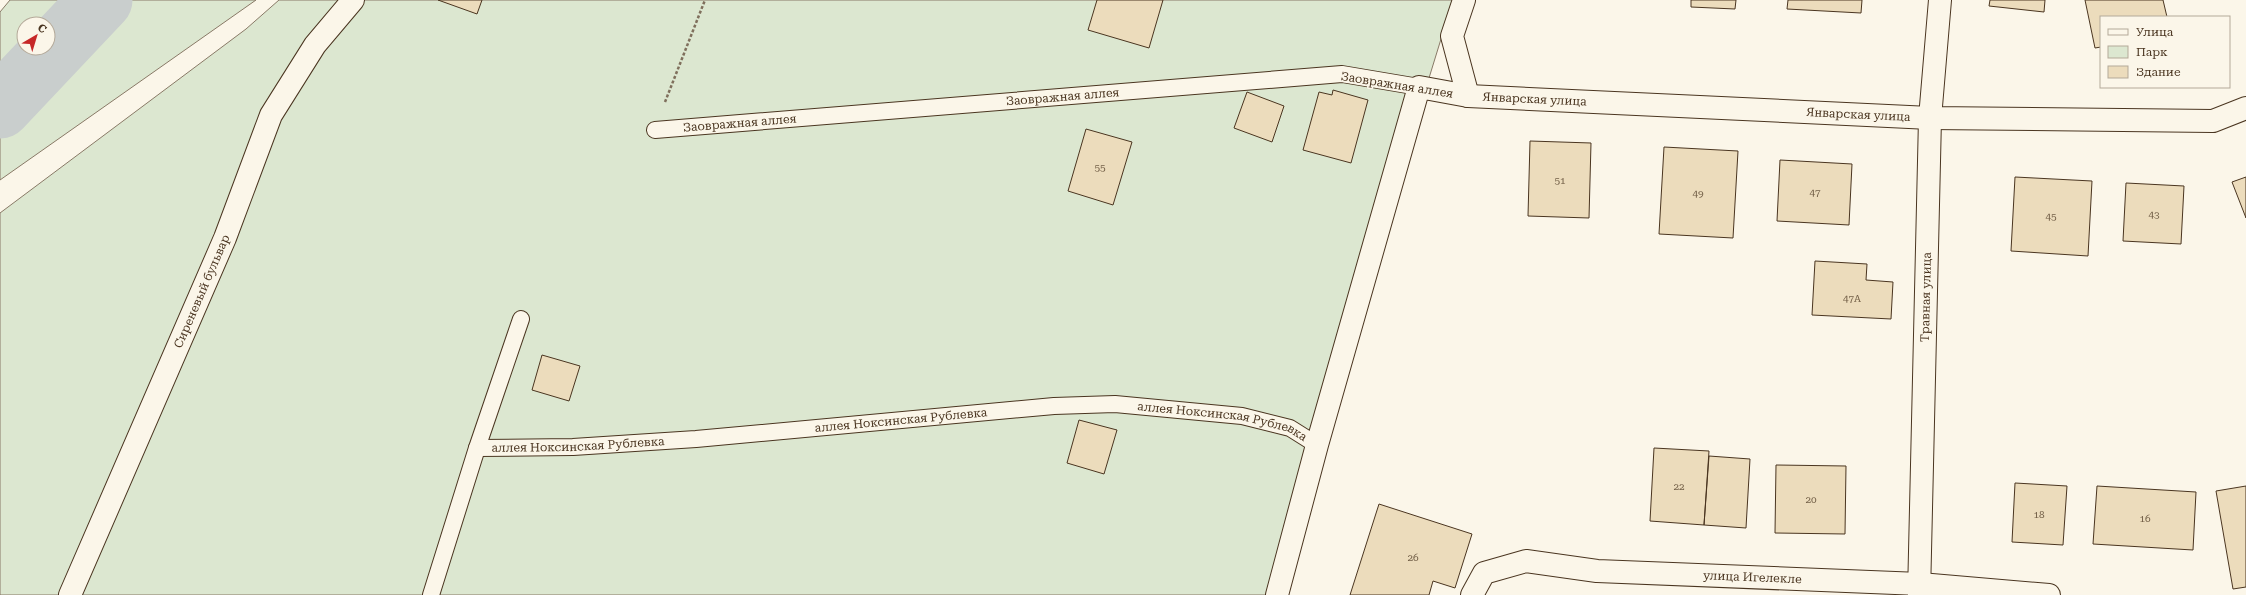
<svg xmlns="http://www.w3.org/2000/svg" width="2246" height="595" viewBox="0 0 2246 595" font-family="'Roboto Serif',serif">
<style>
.green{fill:#dce7d0;stroke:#887966;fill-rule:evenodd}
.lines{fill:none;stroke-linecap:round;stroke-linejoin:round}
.river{stroke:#c9cecd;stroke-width:63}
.building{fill:#ecdcbc;stroke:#4a3520}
.service-casing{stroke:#4a3520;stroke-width:18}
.minor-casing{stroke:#4a3520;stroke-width:24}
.path{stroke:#7f6f5c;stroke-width:2.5;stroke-dasharray:3 2;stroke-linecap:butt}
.service{stroke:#fbf6e9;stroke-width:16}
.minor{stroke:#fbf6e9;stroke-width:22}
.labels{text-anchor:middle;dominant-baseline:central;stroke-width:3;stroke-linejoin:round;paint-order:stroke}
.number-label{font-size:10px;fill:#725f47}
.street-label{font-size:12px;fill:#4a3520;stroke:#fbf6e9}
</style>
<rect width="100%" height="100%" fill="#fbf6e9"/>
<path class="green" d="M10 0H256L0 180V12ZM24 24H48V48H24Z
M279 0H1453L1270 595H0V213L246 29Z"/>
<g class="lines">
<path class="river" d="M0 107 101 0"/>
</g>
<path class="building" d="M438 0H482L477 14Z
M1097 0H1163L1149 48 1088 30Z
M1691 0H1736L1735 9 1691 7Z
M1788 0H1862L1861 13 1787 9Z
M1990 0H2045L2044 12 1989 6Z
M2085 0H2163L2167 17H2101V47L2095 48Z
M1333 90 1368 100 1351 163 1303 150 1319 92 1332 95Z
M1247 92 1284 106 1272 142 1234 128Z
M1086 129 1132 142 1113 205 1068 191Z
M1530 141 1591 143 1589 218 1528 216Z
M1664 147 1738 151 1733 238 1659 234Z
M1780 160 1852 164 1849 225 1777 221Z
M2015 177 2092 181 2088 256 2011 251Z
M2246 177V218L2232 182Z
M2126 183 2184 186 2181 244 2123 241Z
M1815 261 1867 264 1866 280 1893 282 1891 319 1812 315Z
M542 355 580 366 569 401 532 390Z
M1079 420 1117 430 1104 474 1067 463Z
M1654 448 1709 451 1704 525 1650 521Z
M1709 456 1750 459 1746 528 1704 525Z
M1776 465 1846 466 1845 534 1775 533Z
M2015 483 2067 486 2063 545 2012 542Z
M2097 486 2196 492 2193 550 2093 544Z
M2246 486V587L2233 589 2216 491Z
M1379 504 1472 534 1455 588 1433 581 1429 595H1350Z"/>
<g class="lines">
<g class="service-casing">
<g id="service">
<path id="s1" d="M655 130 1342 74 1419 87"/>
<path id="s2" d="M477 448 573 447 696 439 1054 406 1115 404 1242 416 1290 428 1317 445"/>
<path d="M431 595 477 448 521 319"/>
</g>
</g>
<g class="minor-casing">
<g id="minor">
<path d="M1464 0 1452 36 1468 96"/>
<path id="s3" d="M70 595 225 238 271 115 315 45 353 0"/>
<path id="s4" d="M1277 595 1317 445 1419 87 1468 96 1930 118 2213 121 2246 108"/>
<path id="s5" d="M1472 595 1484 573 1526 561 1597 571 1920 584 2049 595"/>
<path id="s6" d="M1919 595 1930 118 1940 0"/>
</g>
</g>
<path class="path" d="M665 102 705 0"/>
<use href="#service" class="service"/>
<use href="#minor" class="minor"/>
</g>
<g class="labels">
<g class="number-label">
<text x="1100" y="167">55</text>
<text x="1560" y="180">51</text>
<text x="1815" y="192">47</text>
<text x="1698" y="193">49</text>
<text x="2154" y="214">43</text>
<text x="2051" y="216">45</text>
<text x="1852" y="298">47А</text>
<text x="1679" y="486">22</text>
<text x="1811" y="499">20</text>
<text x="2039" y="514">18</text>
<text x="2145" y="518">16</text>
<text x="1413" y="557">26</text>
</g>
<g class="street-label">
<text transform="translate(1397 85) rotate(9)">Заовражная аллея</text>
<text stroke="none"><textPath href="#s1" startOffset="409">Заовражная аллея</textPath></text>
<text stroke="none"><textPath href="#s4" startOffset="644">Январская улица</textPath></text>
<text stroke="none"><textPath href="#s4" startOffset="968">Январская улица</textPath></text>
<text stroke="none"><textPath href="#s1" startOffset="85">Заовражная аллея</textPath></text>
<text stroke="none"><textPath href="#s3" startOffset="331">Сиреневый бульвар</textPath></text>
<text stroke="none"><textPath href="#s6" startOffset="298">Травная улица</textPath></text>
<text stroke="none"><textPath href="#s2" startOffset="425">аллея Ноксинская Рублевка</textPath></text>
<text stroke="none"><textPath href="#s2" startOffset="749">аллея Ноксинская Рублевка</textPath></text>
<text stroke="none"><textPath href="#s2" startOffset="101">аллея Ноксинская Рублевка</textPath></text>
<text stroke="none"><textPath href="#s5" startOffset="296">улица Игелекле</textPath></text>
</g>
</g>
<rect x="2100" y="16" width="130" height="72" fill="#fbf6e9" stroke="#b4a999"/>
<rect x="2108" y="29" width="20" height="6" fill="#fbf6e9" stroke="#b4a999"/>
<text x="2136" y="36" font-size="12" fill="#4a3520">Улица</text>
<rect x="2108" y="46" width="20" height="12" fill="#dce7d0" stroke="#b4a999"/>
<text x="2136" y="56" font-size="12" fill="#4a3520">Парк</text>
<rect x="2108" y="66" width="20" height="12" fill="#ecdcbc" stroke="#b4a999"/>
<text x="2136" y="76" font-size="12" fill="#4a3520">Здание</text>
<g transform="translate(36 36) rotate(38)"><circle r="19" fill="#fbf6e9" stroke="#b4a999"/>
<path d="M0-3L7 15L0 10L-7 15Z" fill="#c62828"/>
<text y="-6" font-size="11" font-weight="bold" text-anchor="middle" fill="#4a3520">С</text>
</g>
</svg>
